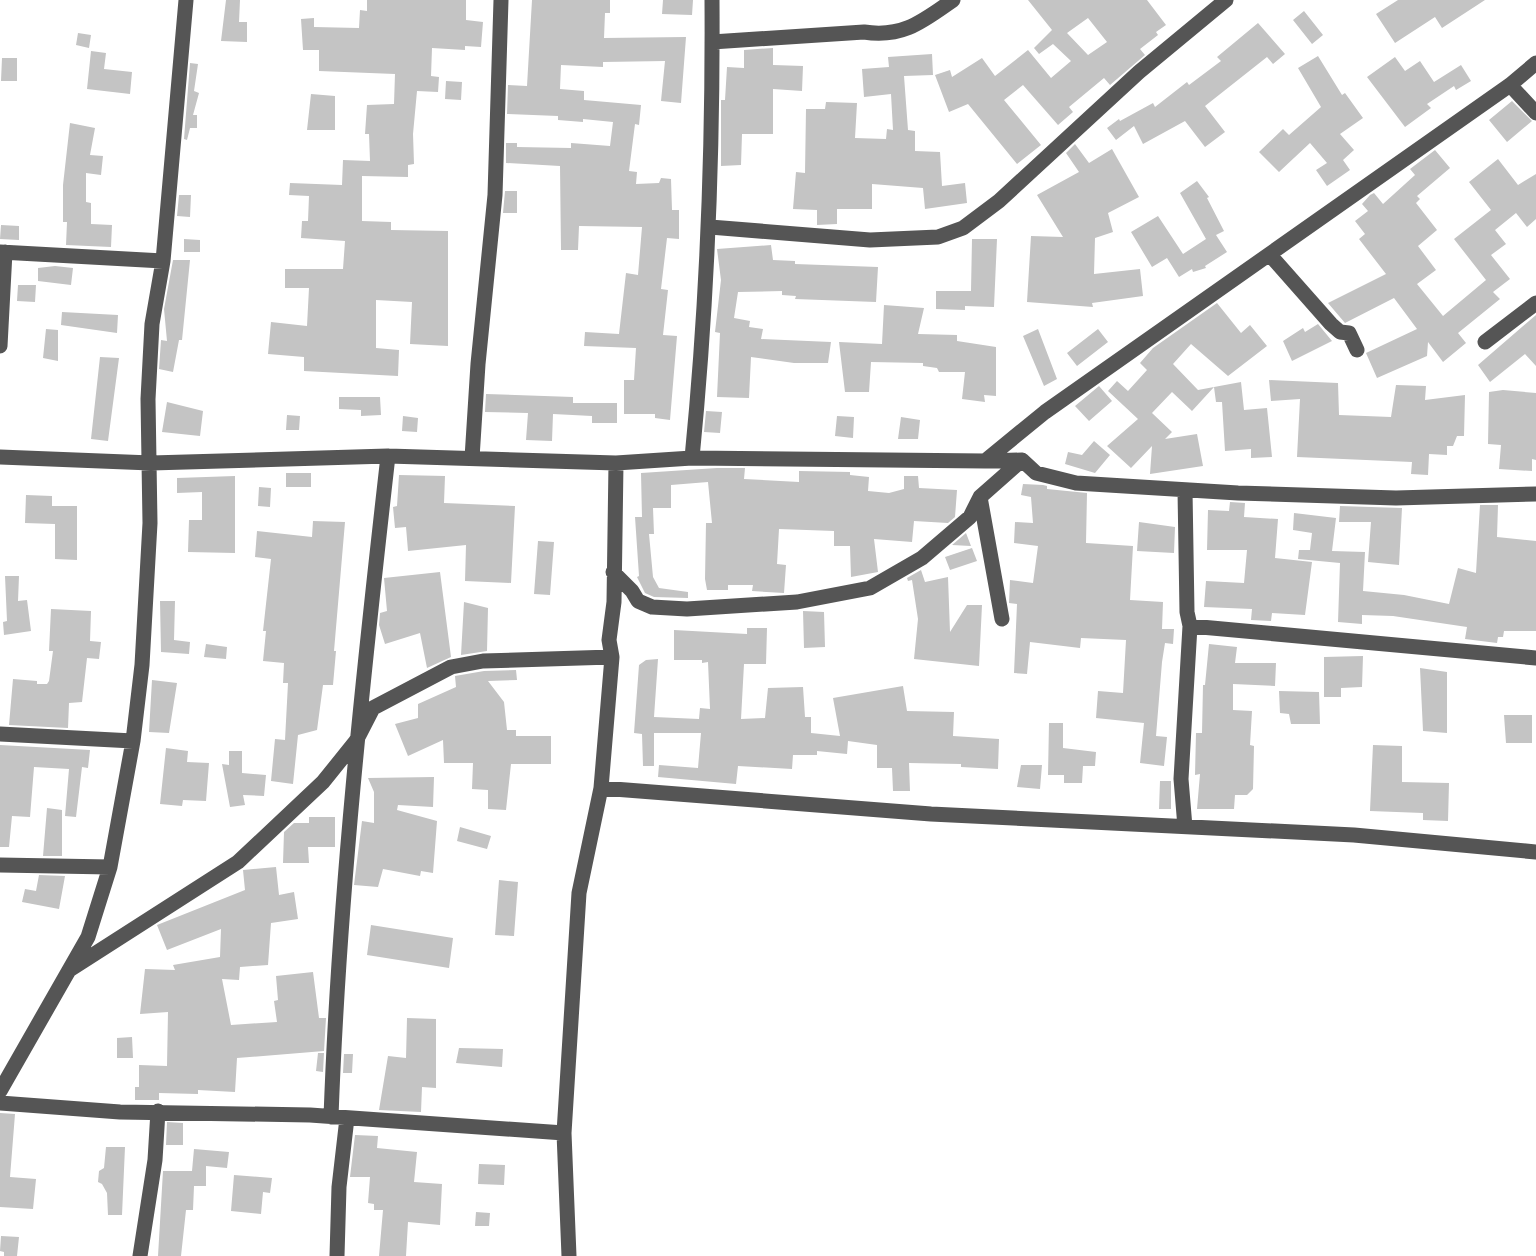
<svg xmlns="http://www.w3.org/2000/svg" width="1536" height="1256" viewBox="0 0 1536 1256" font-family="Helvetica,sans-serif">
<style>
.building{fill:#c4c4c4;fill-rule:evenodd}
.lines{fill:none;stroke-linecap:round;stroke-linejoin:round}
.minor{stroke:#555;stroke-width:15}
</style>
<rect width="100%" height="100%" fill="#fff"/>
<path class="building" d="M226 0H240L239 22H247V42L221 41Z
M367 0H466V20L483 22 481 47 465 46V50L432 48 431 76 439 77 438 92 417 91 413 134 414 164 408 165V177L362 176V221L391 222V230L448 231V346L410 344 412 302 376 300V348L399 350 398 376 304 371V357L268 354 271 322 307 326 309 288H285V269H343L345 241 301 238 302 221H308L309 196 289 195 290 183 342 185 343 160 370 161 369 134H365L367 105 394 104 395 74 319 71V50H303L301 19 314 18V27L359 28 360 10 367 11Z
M532 0H610V13H605L604 38 686 37 681 103 661 101 665 61 603 62V67L561 65 560 89 584 91V100L641 105 639 125 635 124 629 171 637 172 636 184 659 183 661 178 671 179 672 210H679V239L667 238 661 289 668 290 663 335 677 336 670 420 655 418V414H624V380H634L636 348 584 346 585 332 619 334 626 273 638 275 642 227 579 226 578 250H561L560 166 506 163V143H517V147L571 148V143L610 146 613 122 583 119V122L558 120V116L507 114 508 85 527 86Z
M663 0H693L692 15 662 14Z
M1028 0H1147L1166 25 1156 32 1158 35 1140 49 1145 55 1110 85 1104 78 1069 107 1073 112 1058 125 1023 85 1004 100 1041 145 1017 164 968 104 949 112 935 75 950 70 952 77 982 58 995 76 1028 50 1051 78 1071 61 1053 44 1039 54 1034 48 1052 30ZM1088 18 1107 42 1088 55 1067 33Z
M1398 0H1485L1442 28 1435 17 1395 43 1376 14Z
M1304 11 1323 35 1312 44 1293 20Z
M1258 23 1285 54 1273 64 1267 57 1205 106 1225 132 1205 147 1185 121 1143 144 1134 126 1116 140 1107 128 1119 119 1120 121 1153 103 1155 107 1187 82 1189 85 1221 61 1217 57Z
M78 33 91 35 89 48 76 45Z
M773 48V65L803 66 802 91 773 89V134H742L741 165 721 166V100H725L727 67 744 68V50Z
M91 51 106 53 104 69 132 72 130 94 87 89Z
M932 54 933 75 904 76 908 130 915 131V151L940 152 942 186 965 183 967 203 925 209 923 188 872 184V209H837V224L817 225V210L793 209 796 172 805 173 806 109H825L826 102 857 103 855 138 886 139 887 129 893 130 891 94 864 97 862 69 889 67 888 57Z
M1318 56 1342 95 1345 93 1363 118 1340 134 1354 150 1343 160 1350 170 1327 186 1316 170 1327 163 1310 143 1279 172 1259 152 1283 129 1289 135 1321 107 1298 68Z
M1395 57 1405 71 1420 61 1434 82 1461 65 1471 81 1456 90 1454 86 1427 104 1431 108 1405 127 1367 77Z
M2 58H17V81H1Z
M190 63 198 64 194 91 199 93 193 115H197V128H190L187 140 184 139Z
M446 81 462 82 461 100 445 99Z
M311 94 335 96V130H307Z
M1512 101 1532 121 1507 142 1489 120Z
M70 123 95 128 90 155 103 156 101 175 86 173V202L91 203V224L112 225 111 247 66 245 67 222H63V185Z
M1075 144 1089 163 1112 149 1139 197 1108 213 1113 232 1095 238 1094 274 1140 269 1143 296 1092 303 1093 307 1027 302 1031 236 1063 237 1037 195 1079 172 1066 153Z
M1435 150 1450 168 1417 196 1420 199 1416 203 1437 230 1418 246 1436 270 1417 284 1443 316 1486 280 1454 239 1491 210 1469 182 1498 159 1518 185 1536 174V219L1527 227 1516 213 1495 230 1506 244 1491 255 1510 279 1493 292 1500 299 1458 333 1466 343 1443 362 1428 342 1427 356 1377 378 1366 353 1417 329 1394 298 1345 323 1328 303 1386 274 1359 239 1365 234 1355 221 1368 211 1362 204 1370 195 1374 193 1383 204 1415 175 1410 169Z
M1197 181 1209 197 1207 198 1224 231 1216 235 1227 252 1205 266 1206 268 1193 272 1192 269 1179 277 1167 258 1152 267 1131 232 1158 216 1183 254 1206 239 1180 193Z
M505 191H517V213H503Z
M179 195H191L190 217 177 216Z
M1 225 19 226V240L0 239Z
M184 239 200 240V252H184Z
M972 239H997L994 307 965 306V310L936 309V291H971Z
M771 245 773 260 795 261V264L878 267 876 302 795 299 796 296 782 295V291L738 292 734 318 750 321 749 327 763 329 761 339 831 342 828 363H794L751 357 749 398 717 397 720 333 715 332 721 280 717 249Z
M173 260H190L182 340H179L173 372 159 369 161 340 167 341 164 309Z
M55 266 73 268 71 285 38 281V268Z
M18 285H36L35 302 17 301Z
M1217 303 1241 333 1250 325 1267 346 1228 376 1191 344 1173 364 1198 390 1214 387 1192 411 1172 392 1152 413 1172 432 1165 439 1197 434 1203 466 1150 474 1152 446 1131 468 1107 446 1138 419 1108 391 1117 381 1128 391 1147 370 1140 363 1153 348Z
M884 305 924 308 918 334 957 335V341L996 347V396L984 395 985 402 962 399 965 372H939L937 368 923 366V363L871 362 869 392H845L839 342 882 344Z
M62 312 118 315 117 333 61 325Z
M1536 315V366L1525 354 1490 382 1478 365Z
M1318 324 1332 341 1292 361 1283 341 1303 328 1305 332Z
M46 329 58 330V361L43 358Z
M1038 329 1057 379 1044 386 1023 336Z
M1098 329 1108 342 1077 366 1067 353Z
M100 357 119 358 108 441 91 439Z
M1269 380 1338 383 1339 415 1391 417 1396 385 1426 386 1425 400 1465 395 1464 436H1457L1453 446H1447V455L1429 454 1428 475 1411 474 1412 462 1297 457 1300 399 1271 401Z
M1241 382 1244 410 1267 408 1272 457 1251 458V449L1225 451 1222 402H1216L1214 387Z
M1099 386 1112 401 1089 421 1075 406Z
M1503 390 1536 393V460L1532 459V471L1499 469 1501 445 1488 444 1489 392Z
M486 394 573 397V403H617V423H592V416L553 414 552 441 526 440 528 413 485 412Z
M339 397H380L381 415 361 416V410L339 409Z
M167 402 203 411 200 436 162 432Z
M706 411 722 412 720 433 704 432Z
M287 415 300 416 299 430H286Z
M403 416 418 418 417 432 402 431Z
M837 416 854 417 853 438 835 436Z
M901 417 920 420 918 439H898Z
M1094 441 1110 455 1095 473 1065 464 1068 452 1082 455Z
M717 468H745L744 479 799 482V471L850 472V475L869 477 868 491 889 493 904 489V476H918L919 488 957 490 955 517 948 523 914 521 912 542 874 539 878 572 851 577 850 546H834V531L779 529 777 564 786 565 784 593 752 591 753 585H728V590H707L705 579 706 523H712L708 482 671 485V508H653L654 534H649L653 577 659 588 688 592V598L654 597 645 593 637 577 639 576 635 517H642L641 473Z
M286 473H311V487H286Z
M399 475 445 476 444 503 515 506 511 583 465 581 466 545 408 551 406 527 395 528 393 507 397 506Z
M235 476V553L188 552 189 520H202V492L177 493V478Z
M1023 484 1043 485 1047 486V489L1087 493 1086 543 1133 546 1130 600 1163 602 1162 629H1174L1173 644 1165 643 1162 662 1156 736 1167 737 1164 766 1140 763 1144 723 1096 718 1098 691 1123 693 1126 640 1081 638 1080 648 1030 642 1027 674 1014 673 1017 604 1009 603 1010 580 1033 583 1038 546 1014 543 1015 522 1033 523 1031 497 1021 495Z
M259 487 271 488 270 507 258 506Z
M26 495 52 496V506H77V560L55 559V524L25 523Z
M1230 502 1245 503 1244 517 1278 519 1275 558 1312 562 1305 615 1272 613 1271 621 1251 620 1252 609 1204 607 1206 581 1244 583 1247 550H1207L1208 510 1229 511Z
M1480 505H1498L1497 537 1536 541V631H1504L1503 637H1498L1497 643 1465 639 1467 627 1393 616 1362 615V624L1338 622 1340 563 1298 559 1299 550H1310L1312 533 1293 530 1294 513 1336 518 1332 551 1365 552 1363 591 1404 595 1449 604 1458 568 1476 573Z
M1340 506 1402 508 1399 565 1368 562 1371 522H1339Z
M313 521 345 522 334 651H336L333 685H323L317 730 298 735 293 784 271 781 275 739 285 740 288 683H283L284 663 263 661 266 631H263L271 559 255 557 257 531 312 537Z
M1139 522 1175 527 1174 553 1137 551Z
M966 533 971 546 952 545Z
M538 541 554 542 550 595 534 594Z
M972 548 977 561 950 570 945 557Z
M921 570 925 582 948 577 950 632 967 605H982L979 666 914 659 918 619 912 580 908 581 907 578Z
M440 572 451 657 427 668 420 633 385 644 379 625 380 613 387 611 384 578Z
M5 576H19L18 601 27 600 31 631 4 635 3 622 7 621Z
M160 601H175L174 640 190 642 189 654 161 652Z
M464 602 488 608 487 651 461 655Z
M51 609 91 611 90 641 101 642 99 659 87 658 82 702 69 703 68 728 9 725 13 679 37 681V684H47L49 681 53 651H49Z
M803 611 824 612 825 647 804 648Z
M747 628H767L766 664H744L741 719 765 718 768 688 803 687 805 717H811V733L840 736 833 698 903 686 907 711 954 712 953 736 999 739 998 769 961 767V764L909 763 910 791H893L892 768H877V745L848 741 847 754 817 751V755H793L792 769 738 766 736 784 658 777 659 765 698 768 701 733H654V766H643L642 734 634 733 639 665 646 660 658 659 654 717 699 719 700 708 710 709 708 662 702 663V660H674V630L747 634Z
M206 644 227 647 226 659 204 657Z
M1209 644 1237 647 1235 663H1276L1275 686 1233 684V710L1252 711 1250 745 1254 746 1253 789 1247 795H1235L1234 809H1197L1200 774 1195 775 1196 733H1202L1203 685H1205Z
M1363 656 1362 687 1341 688V697H1324V657Z
M1420 668 1447 672V733L1423 731Z
M516 670 517 680 488 681 504 702 507 730H516V736H551V764H511L506 810 488 809V790L472 789 473 763H444L443 740 408 756 395 724 418 718V704L456 687 455 676 484 671Z
M152 680 177 683 169 733 149 732Z
M1279 691 1319 692 1320 724H1291L1289 714 1280 713Z
M1504 715H1532V743H1506Z
M1049 723H1063V748L1096 752 1095 766H1083L1082 783H1064V775H1048Z
M0 745 90 750 88 768 82 767 76 817 65 816 69 769 34 767 30 817 12 816 9 847H0Z
M1373 745 1402 746V782L1449 783 1448 821 1423 820V813L1370 811Z
M166 748 188 751 187 762 209 763 206 801 183 800 182 806 160 804Z
M229 751H242V773L266 775 264 796 243 795 245 805 230 807 222 764 229 765Z
M1021 765H1042L1040 789 1017 787Z
M434 777 433 807 398 805 397 810 437 821 433 873 421 871 420 876 383 869 378 887 354 885 362 821 374 823V792L368 778Z
M1160 781H1171V809H1159Z
M47 808 62 810V856H43Z
M309 817H335V847H308L309 863H283L284 832 294 823H309Z
M460 827 491 836 487 849 457 841Z
M276 867 279 895 294 892 298 919 271 923 268 965 240 967 239 980 222 979 231 1025 277 1022 274 1001 278 1000 276 976 313 972 319 1018H326L324 1051 237 1058 235 1092 198 1090V1094L159 1093V1100H135V1087H139V1065L167 1066 168 1012 140 1014 145 969 175 970 173 965 220 957 221 929 167 950 157 925 245 890 243 870Z
M39 875 65 876 59 909 22 902 25 889 36 891Z
M499 880 518 882 514 936 495 935Z
M371 925 453 938 449 968 367 955Z
M407 1018 436 1019V1088L422 1087 421 1112 379 1110 388 1056 406 1058Z
M132 1037 133 1058H117V1038Z
M459 1048 503 1049 502 1067 456 1063Z
M318 1053H324L323 1072 316 1071Z
M344 1054H353L352 1073H343Z
M0 1113 15 1114 10 1177 36 1179 33 1209 0 1207Z
M167 1122 183 1123V1145H166Z
M355 1135 378 1136 377 1148 417 1152 414 1182 442 1184 440 1225 408 1222 406 1256H379L383 1210H374V1204L368 1203 370 1177H350Z
M106 1147H125L122 1215H108L107 1193 102 1184 98 1182 99 1171 104 1168Z
M194 1149 229 1152 227 1168 206 1166V1186H194L193 1210H186L181 1256H158L163 1171H192Z
M479 1164 505 1165 504 1185 478 1184Z
M234 1175 272 1178 270 1193 263 1192 261 1214 231 1211Z
M476 1212 490 1213 489 1226H475Z
M1 1236 19 1237 17 1256H4V1252L0 1251Z"/>
<g class="lines">
<path class="minor" d="M712 42 864 32C903 38 923 21 953 0
M1510 85 1536 113
M710 227 870 240 938 237 963 228 999 201 1139 72 1226 0
M0 252 163 261
M1270 255 1331 324 1340 332 1349 333 1357 350
M1485 342 1536 303
M0 346 5 252
M0 457 151 463 388 456 616 463 692 458 985 461 1045 412 1510 85 1536 63
M472 458 478 364 495 195 501 0
M692 458C707 306 713 153 712 0
M985 461 1022 460 1036 473 1076 483 1238 493 1396 498 1536 494
M980 497 1002 619
M613 572 632 591 638 601 652 607 687 609 797 602 870 588 922 558 970 517 980 497 1022 460
M1190 626 1536 658
M0 734 133 741
M601 788 931 814 1354 835 1536 852
M1185 827 1181 779 1190 626 1187 612 1185 490
M0 865 110 867
M71 969 238 862 323 782 356 741 373 708 451 667 483 661 612 657
M0 1091 88 937 110 867 133 741 142 665 150 523 148 399 152 324 163 261 186 0
M0 1103 120 1112 310 1115 564 1133
M331 1117C339 896 363 676 388 456
M140 1256 155 1160 158 1111
M337 1256 339 1187 347 1118
M569 1256 564 1133 579 893 601 788 612 657 609 640 614 602 616 463"/>
</g>
</svg>
